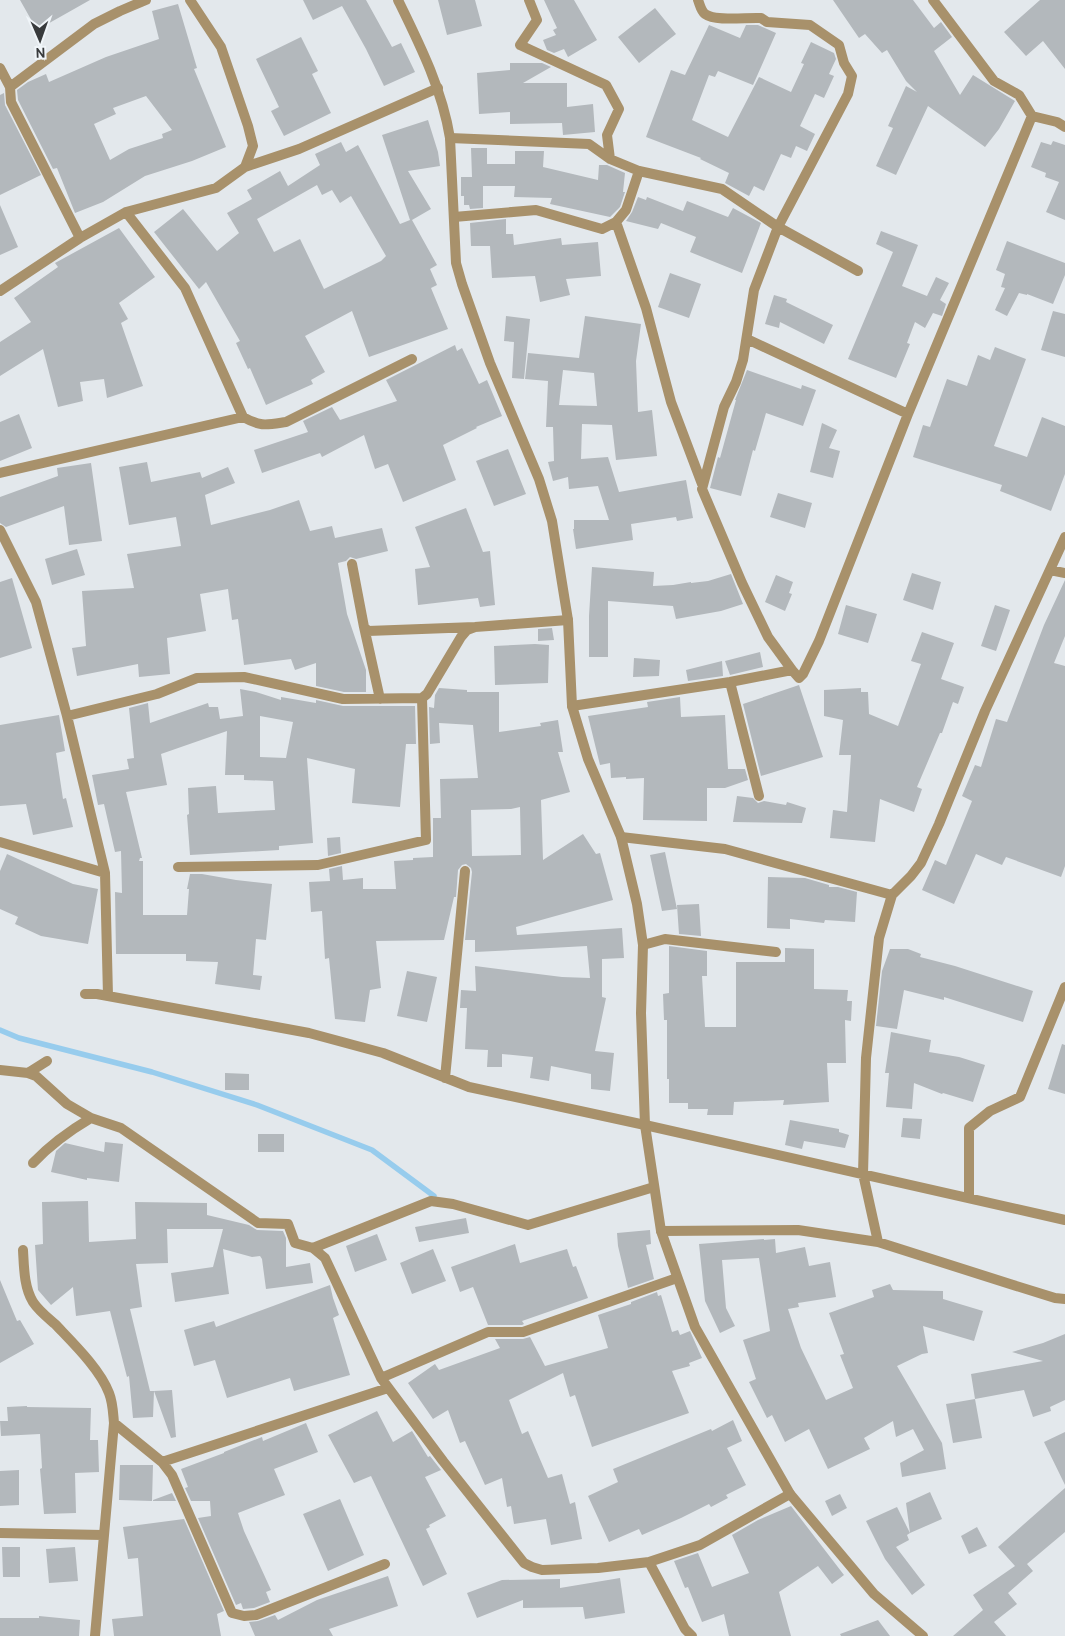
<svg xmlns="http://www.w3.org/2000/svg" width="1065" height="1636" viewBox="0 0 1065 1636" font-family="Cabin,sans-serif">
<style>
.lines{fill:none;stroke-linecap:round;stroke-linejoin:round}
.stream{stroke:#97cced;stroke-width:5.5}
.building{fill:#b3b8bc;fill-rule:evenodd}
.minor{stroke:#a8916b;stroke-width:10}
.tertiary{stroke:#a8916b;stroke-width:10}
</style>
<rect width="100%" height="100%" fill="#e3e8ec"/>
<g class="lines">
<path class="stream" d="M0 1030 19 1038 152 1072 257 1105 372 1150 434 1196"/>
</g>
<path class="building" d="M20 0H90L37 30Z
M303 0H366L392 47 401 43 415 72 384 86 366 49 342 6 313 20Z
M438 0H475L482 26 447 35Z
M544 0H574L597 40 568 57 564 49 554 53 547 50 543 40 556 35 553 30 557 28Z
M833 0H913L934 28 941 22 952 37 934 51 960 95 973 75 1015 101 999 129 985 147 928 106 896 175 876 166 893 128 888 126 906 86 917 92 906 81 887 50 882 53 865 34 859 38Z
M1040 0H1065V69L1043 41 1026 56 1004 32Z
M178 4 197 68 194 69 226 147 192 161 145 176 103 202 75 213 57 168 53 169 18 100 17 90 28 82 46 74 49 82 106 57 159 39 152 11ZM146 96 172 130 162 134 163 138 129 149 110 160 94 124 116 114 113 108Z
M655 8 676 34 639 63 618 37Z
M709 25 740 38 746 25H758L776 33 753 85 718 71 715 77 709 75 692 120 728 137 759 77 791 92 804 64 801 63 811 42 834 53 836 59 829 74 834 76 824 98 815 94 800 126 815 134 807 151 796 146 791 158 781 154 764 191 754 186 749 196 725 183 729 173 700 159 701 158 646 137 671 70 685 75Z
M301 37 318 71 312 74 331 113 284 136 271 111 279 107 256 59Z
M510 63H542L551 67 523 83H567V107L593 104 595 132 563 135 562 123 510 124V112L479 114 477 73 510 70Z
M4 93 5 105 41 175 0 195V95Z
M428 120 438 152 440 166 408 171 431 209 412 220 437 265 430 269 437 285 431 288 448 329 369 357 352 311 305 336 325 372 311 380 313 384 266 405 250 368 248 369 236 343 240 341 206 282 199 289 154 232 183 209 217 251 239 233 227 213 252 199 247 190 280 171 288 186 320 165 315 154 341 142 346 152 358 145 400 224 410 220 382 135ZM317 185 322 195 332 190 340 203 351 196 386 256 381 261 324 289 300 239 274 252 257 219Z
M1053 141 1065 145V220L1046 212 1059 182 1045 177 1046 173 1031 167 1041 142 1051 145Z
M471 148H487V164H515V151H544L543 167 598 180 599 165H607L625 173 623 192H625L620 207 610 217 550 204 552 198 514 197 515 186H483V208L470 209 469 205H464V196H461V177H472Z
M638 197 646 200 647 197 683 211 687 201 728 217 733 208 761 223 742 273 690 252 696 237 661 223 658 229 626 221 632 212Z
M0 205 18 247 0 255Z
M506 219V234H513L514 245 561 238 562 245 598 242 601 276 566 279 570 295 540 302 535 276 492 278 490 246H471L470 223Z
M119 228 155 277 119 303 128 319 121 323 143 386 107 398 104 379 80 382 83 401 58 407 43 349 0 376V342L31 322 14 298 58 267 55 263Z
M881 231 918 245 902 286 927 296 936 277 949 283 940 300 946 304 942 316 933 313 925 328 915 322 907 343 910 344 896 378 848 359 893 252 876 244Z
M1007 241 1065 263V275L1053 304 1027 294V295L1019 293 1007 316 995 310 1005 288 1001 287 1005 274 996 270Z
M670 273 701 284 689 318 658 307Z
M774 295 787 299 786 302 833 325 824 344 780 322 779 328 765 324Z
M1053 311 1065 314V357L1041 350Z
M506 316 530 319 524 379 512 378 514 342 504 341Z
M585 316 641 324 636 361 638 412 652 410 657 456 616 460 612 425 582 424 581 459 608 457 619 492 686 480 693 518 677 521 676 517 631 524 633 540 576 549 573 529H574V520H609L598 486 569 489 568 477 553 481 548 462 554 461 553 427H546L548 381 525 379 528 353 579 358ZM563 370 594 373 597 406 559 405Z
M455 345 457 351 462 348 479 384 487 380 502 416 476 427 477 428 443 445 456 480 403 502 388 464 375 469 364 435 322 457 320 453 262 473 254 450 308 432 303 421 332 407 340 420 397 401 386 380Z
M995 347 1026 359 994 446 1027 457 1042 417 1065 426V474L1051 511 1000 491 1002 485 913 457 923 425 930 427 947 379 967 386 978 355 990 360Z
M747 370 801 389 802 385 816 390 803 426 766 413 755 451 753 450 741 496 710 488 718 457 720 458 736 400H735Z
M19 414 32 448 0 461V422Z
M822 423 837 430 829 448 840 451 833 478 810 472Z
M508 449 526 494 494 506 476 461Z
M147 462 151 482 200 472 202 478 228 467 235 483 205 495 211 525 270 510 299 500 310 531 332 526 335 538 382 528 388 551 356 559 350 557 346 561 338 563 347 614 366 670V692H344L316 686V663L295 670 291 659 244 665 238 619 232 620 228 589 200 594 206 631 167 638 170 674 139 677 138 664 77 676 72 648 86 646 82 591 134 588 127 554 181 546 176 517 129 525 119 467Z
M91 463 102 541 69 545 64 506 6 527 0 523V497L58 476 57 468Z
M778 493 812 503 805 528 770 517Z
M466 508 483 552 490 551 495 605 480 607 478 598 418 605 415 569 430 567 415 527Z
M77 549 85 575 52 585 45 559Z
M592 567 654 572 653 586 673 585 691 582V583L708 581 731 574 743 604 721 611 676 619 673 606 608 601V657H589V616Z
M912 573 941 582 933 610 903 600Z
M776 575 793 582 789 593 792 594 785 611 765 602Z
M12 578 32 648 0 658V582Z
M1065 580V636L1054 663 1065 666V866L1061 877 1006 857 1002 865 976 854 954 904 922 890 935 860 946 865 972 801 962 796 975 765 981 767 996 719 1007 722 1044 625Z
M846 605 877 614 868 643 838 634Z
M995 605 1010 610 996 651 981 646Z
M552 628 554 640 538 641V629Z
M922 632 954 643 941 679 964 687 958 704 953 702 942 733H940L917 787 922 789 914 812 880 799 875 842 830 838 833 810 847 812 851 755H839L843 720 824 716V690L861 688V692H868L869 714 898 726 921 664 911 661Z
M535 644 549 645 548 683 495 685 494 646Z
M760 652 763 667 730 675 725 661Z
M634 658 660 660 659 676 633 677Z
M722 661 723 676 688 681 686 670Z
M799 685 823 757 761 776 743 704Z
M439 688 467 690V692H499V732L541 726 540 723 558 720 563 752H558L570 792 541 800 543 860 583 834 596 854 600 853 613 900 516 927 517 935 622 928 624 958 602 959V997L606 998 595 1051 614 1053 610 1091 591 1089V1074L551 1066 549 1081 530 1078 533 1057 502 1054V1067H487L488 1050 465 1049 467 1008H460L461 990 476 991 475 966 562 977 590 978 587 946 475 952V940H465L472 872 471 868 466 864 462 865 458 870 456 897H454L444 940 376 941 381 988 370 990 365 1022 335 1019 329 958 325 959 322 911 311 912 309 882 330 881 329 869 342 866 343 880 363 878V889H396L394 861 413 860V858L433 857V818H441L440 779 478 778 473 725 439 723 440 743 430 744 429 707 434 708 435 695ZM520 807 521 855 472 856 471 810 511 809Z
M240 689 256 692 281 700V697L316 703V700L343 706H415L416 744H406L400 807 352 803 355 769 307 758 313 843 279 846V850L190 855 187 815 189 814 188 788 216 786 218 813 275 810 273 781 244 780V775H225L227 731 161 754 167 785 126 792 142 858H140L139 861H143V915H187L189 889H187L190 874H202L236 880 272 884 266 940 256 939 253 975 262 976 260 990 215 984 218 962 186 961V954H116L115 892 122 893 121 851 115 852 104 804 98 805 92 775 129 769 127 759 134 758 129 708 148 703 150 723 208 703 209 707H218L220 719 243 716ZM260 716 293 722 286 758 260 757Z
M680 697 681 717 725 715 728 769H745L748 780 725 788H707V821L643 820 644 778 626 779V777L611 778 610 763 600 765 588 716 648 707 647 702Z
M59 715 65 751 56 753 63 799 66 798 73 827 33 835 26 804 0 806V725Z
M737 796 753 798 758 803 764 801 786 805 787 802 806 808 802 823 733 822Z
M340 837 341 853 328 856 327 838Z
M665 852 677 909 662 911 650 855Z
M7 854 73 884 98 889 88 944 41 936 15 924 18 917 0 909V871Z
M768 877 805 878 829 885V887H838L857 892 855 922 825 920 824 923 790 919V929L767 928Z
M699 904 701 936 679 934 677 905Z
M669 946 707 951V976H702L705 1027H736V962H785V948L814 949V989L848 990 847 1001H852L851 1021 845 1020 846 1063H827L829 1102 783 1105 784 1100 734 1102 733 1115H707L708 1109H688V1103H669V1079H667V1020H664L663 994 669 993Z
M890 949H908L921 954 920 957 955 966 1033 991 1023 1022 944 997V1000L904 990 897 1029 876 1026 882 971Z
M407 971 437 977 427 1022 397 1016Z
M891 1032 931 1040 929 1052 959 1057 985 1065 973 1102 943 1093 942 1094 914 1083 912 1109 886 1107 889 1073H885Z
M1062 1044 1065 1045V1094L1048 1089Z
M225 1073 249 1074V1090H225Z
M903 1118 922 1119 920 1139 901 1137Z
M790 1120 839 1129V1132L849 1135 845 1148 804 1141 802 1149 785 1145Z
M258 1134H284V1152H258Z
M105 1142 123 1144 119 1182 87 1178V1180L51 1172 56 1151 65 1143 104 1152Z
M88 1201 89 1242 136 1239 135 1202 207 1203V1215L249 1225 257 1230 283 1231 286 1238V1267L310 1263 313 1283 266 1289 262 1259 260 1256 252 1257 223 1249 229 1294 175 1302 171 1273 213 1267 223 1229H167L168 1263 136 1264 142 1307 130 1309 150 1391H154L153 1417 133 1418 129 1376 127 1377 110 1311 76 1316 73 1287 51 1305 38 1290 35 1245 43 1244 42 1202Z
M466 1218 469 1233 419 1242 415 1227Z
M650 1230 651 1244 646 1245 654 1279 628 1288 618 1246 617 1233Z
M377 1234 387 1260 355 1272 346 1246Z
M764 1239V1240L775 1239 776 1253 805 1247 809 1266 830 1262 836 1297 798 1303 799 1307 788 1309 801 1348 826 1400 853 1388 840 1355 844 1354 829 1313 874 1297 872 1290 890 1284 893 1290 943 1291V1299L983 1311 974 1341 923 1326 928 1353 922 1354 897 1366 942 1443 946 1469 902 1477 900 1463 924 1450 913 1429 896 1437 893 1421 864 1438 870 1449 828 1469 809 1429 785 1442 772 1415 767 1418 749 1382 756 1379 743 1340 770 1331 759 1258 722 1260 726 1308 735 1326 720 1333 705 1301 699 1244Z
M515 1244 520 1263 567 1249 573 1267 576 1266 588 1298 522 1321 524 1324 522 1325H488L473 1287 460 1292 451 1267Z
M433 1249 446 1281 412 1294 400 1263Z
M0 1280 17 1321 20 1320 34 1344 0 1363Z
M330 1285 333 1298 339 1315 333 1318 350 1375 294 1391 290 1378 227 1398 215 1360 194 1366 184 1330 214 1321 216 1327Z
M657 1292 658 1296 661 1295 672 1332 678 1330 680 1335 690 1331 702 1358 689 1363 690 1366 672 1371 689 1413 592 1447 575 1395 570 1397 563 1373 509 1400 522 1434 528 1431 548 1478 562 1474 570 1504 575 1502 582 1539 551 1545 546 1519 514 1524 511 1506 507 1507 502 1478 485 1485 465 1441 460 1443 448 1410 433 1419 408 1383 435 1364 439 1370 500 1348 495 1339H523L530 1337 545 1366 608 1348 598 1315 631 1304V1302Z
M1065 1334V1400L1050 1407 1051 1411 1033 1417 1024 1390 975 1399 971 1374 1043 1361 1012 1352 1043 1343Z
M172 1390 176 1437 171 1438 154 1391Z
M975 1399 982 1438 953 1443 946 1404Z
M27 1406V1407L91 1408 90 1440H98L99 1472 75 1473 76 1513 44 1514 40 1469 42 1468 40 1434 1 1436 0 1421H8L7 1407Z
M377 1411 393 1442 412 1431 428 1457 430 1456 441 1470 425 1477 446 1516 429 1525 430 1527 426 1529 447 1574 423 1586 371 1476 354 1483 328 1435Z
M733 1420 742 1441 727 1448 746 1485 726 1495 728 1498 711 1507 709 1504 681 1518 642 1535 639 1529 609 1542 588 1496 618 1482 613 1469 711 1429 712 1431Z
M306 1423 318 1452 274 1469 285 1495 238 1513 244 1531 271 1590 266 1592 270 1602 254 1608 243 1609 241 1603 236 1605 198 1518 211 1516 210 1501H191L185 1488 188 1487 181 1469 224 1453V1452L262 1437 263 1441Z
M1065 1432V1485L1044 1442Z
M120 1465H153L152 1501 119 1500Z
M19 1470V1505L0 1506V1471Z
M1065 1488V1532L1027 1564 1033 1571 1008 1593 1017 1604 994 1622 1006 1636H953L983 1610 973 1595 1015 1566 998 1547Z
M930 1492 942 1519 910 1533 906 1503Z
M172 1493 176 1501H153V1500Z
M840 1494 847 1508 832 1516 825 1501Z
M340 1499 364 1555 328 1571 303 1514Z
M791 1506 844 1575 832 1584 818 1566 779 1592 791 1636H729L724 1614 702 1622 688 1587 685 1588 674 1561 698 1553 712 1587 749 1573 732 1535 758 1520Z
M897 1507 910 1533 907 1535 909 1540 896 1547 925 1585 912 1595 885 1559 866 1521Z
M184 1519 224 1611 217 1614 221 1636H114L112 1619 143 1616 138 1558 128 1559 123 1527Z
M977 1527 987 1546 969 1554 961 1536Z
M2 1547H20V1577H3Z
M75 1547 78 1581 49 1583 46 1549Z
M388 1576 398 1606 329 1629 333 1636H255L249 1622 258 1621 275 1615 278 1620 317 1600Z
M620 1578 625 1613 585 1619 583 1607 523 1608V1600L477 1618 467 1593 502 1580 560 1579V1588Z
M39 1616 80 1620 79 1636H0V1618H39Z
M878 1620 890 1636H841L840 1634Z"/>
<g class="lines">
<path class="minor" d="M190 0 221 47 248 126 253 146 245 167
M529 0 537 20 520 45 606 85 619 109 607 135 610 159
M698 0C700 5 701 11 705 14 716 22 747 17 761 18L767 22 810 25 839 45 844 63 852 76 848 94 778 227 754 290 743 360 736 382 724 407 702 489 742 583 768 637 792 670
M933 0 994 81 1019 95 1032 116 1057 122 1065 127
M0 68 10 87 11 102 80 238
M10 87 94 24 120 11 146 0
M450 138 589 144 610 159 639 171 722 189 778 227 858 271
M126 212 185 288 243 417
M454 217 536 210 602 229 616 222 626 210 639 171
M616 222 646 308 671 402 702 484
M0 291 80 238 126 212 216 188 245 167 299 149 438 88
M747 339 908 414
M0 473 243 417C261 427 266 425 286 422L412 359
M0 530 36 602 67 716 105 873 108 996
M352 564 364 627 368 631 475 627 568 620
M1050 570 1065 573
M364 627 380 699
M730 682 759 796
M572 706 730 682 792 670 799 678 803 674 819 641 908 414 1032 116
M67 716 157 694 197 678 244 677 343 699 422 698 427 694 461 637 467 630 475 627
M621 837 725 849 892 895
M0 842 105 873
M178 867 318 865 426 840 422 698
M643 945 665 939 776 952
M85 994H97L309 1033 383 1053 469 1087 645 1125 1065 1220
M0 1070 28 1073 36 1076 67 1104 91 1118 121 1128 258 1223 288 1224 295 1243 313 1248 325 1258 381 1378 443 1461 524 1563 532 1567 542 1570 598 1568 649 1562 700 1545 790 1494
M28 1073 47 1061
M445 1078 465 871
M33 1163C51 1144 69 1131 91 1118
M969 1198V1128L990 1111 1020 1097 1065 987
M661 1231 798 1230 878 1242 1010 1284 1055 1298 1065 1299
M878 1242 863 1174 866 1058 879 938 892 895 911 876 921 863 939 824 985 711 1065 537
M313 1248 431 1201 453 1204 528 1225 654 1187
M23 1250C24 1268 24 1287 33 1302 39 1311 48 1318 55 1324 73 1343 100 1369 109 1393 113 1403 113 1413 114 1423L95 1636
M381 1378 488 1332H523L677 1278
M114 1423 162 1462 172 1475 232 1613 244 1616 256 1615 385 1564
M162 1462 388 1388
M0 1533 103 1535
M649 1562 685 1629 692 1636"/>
<path class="tertiary" d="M398 0C420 45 442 89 450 138L456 263 462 284 490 363 539 479 552 521 568 620 572 706 588 759 621 837 637 904 643 945 641 1013 645 1125 661 1231 695 1327 790 1494 874 1594 923 1636"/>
</g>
<g transform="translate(40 40) rotate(178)" stroke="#f0f5f9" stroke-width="4" paint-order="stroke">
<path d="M0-4L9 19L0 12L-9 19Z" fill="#383a3c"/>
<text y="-8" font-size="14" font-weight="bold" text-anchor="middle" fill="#383a3c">N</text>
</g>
</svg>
